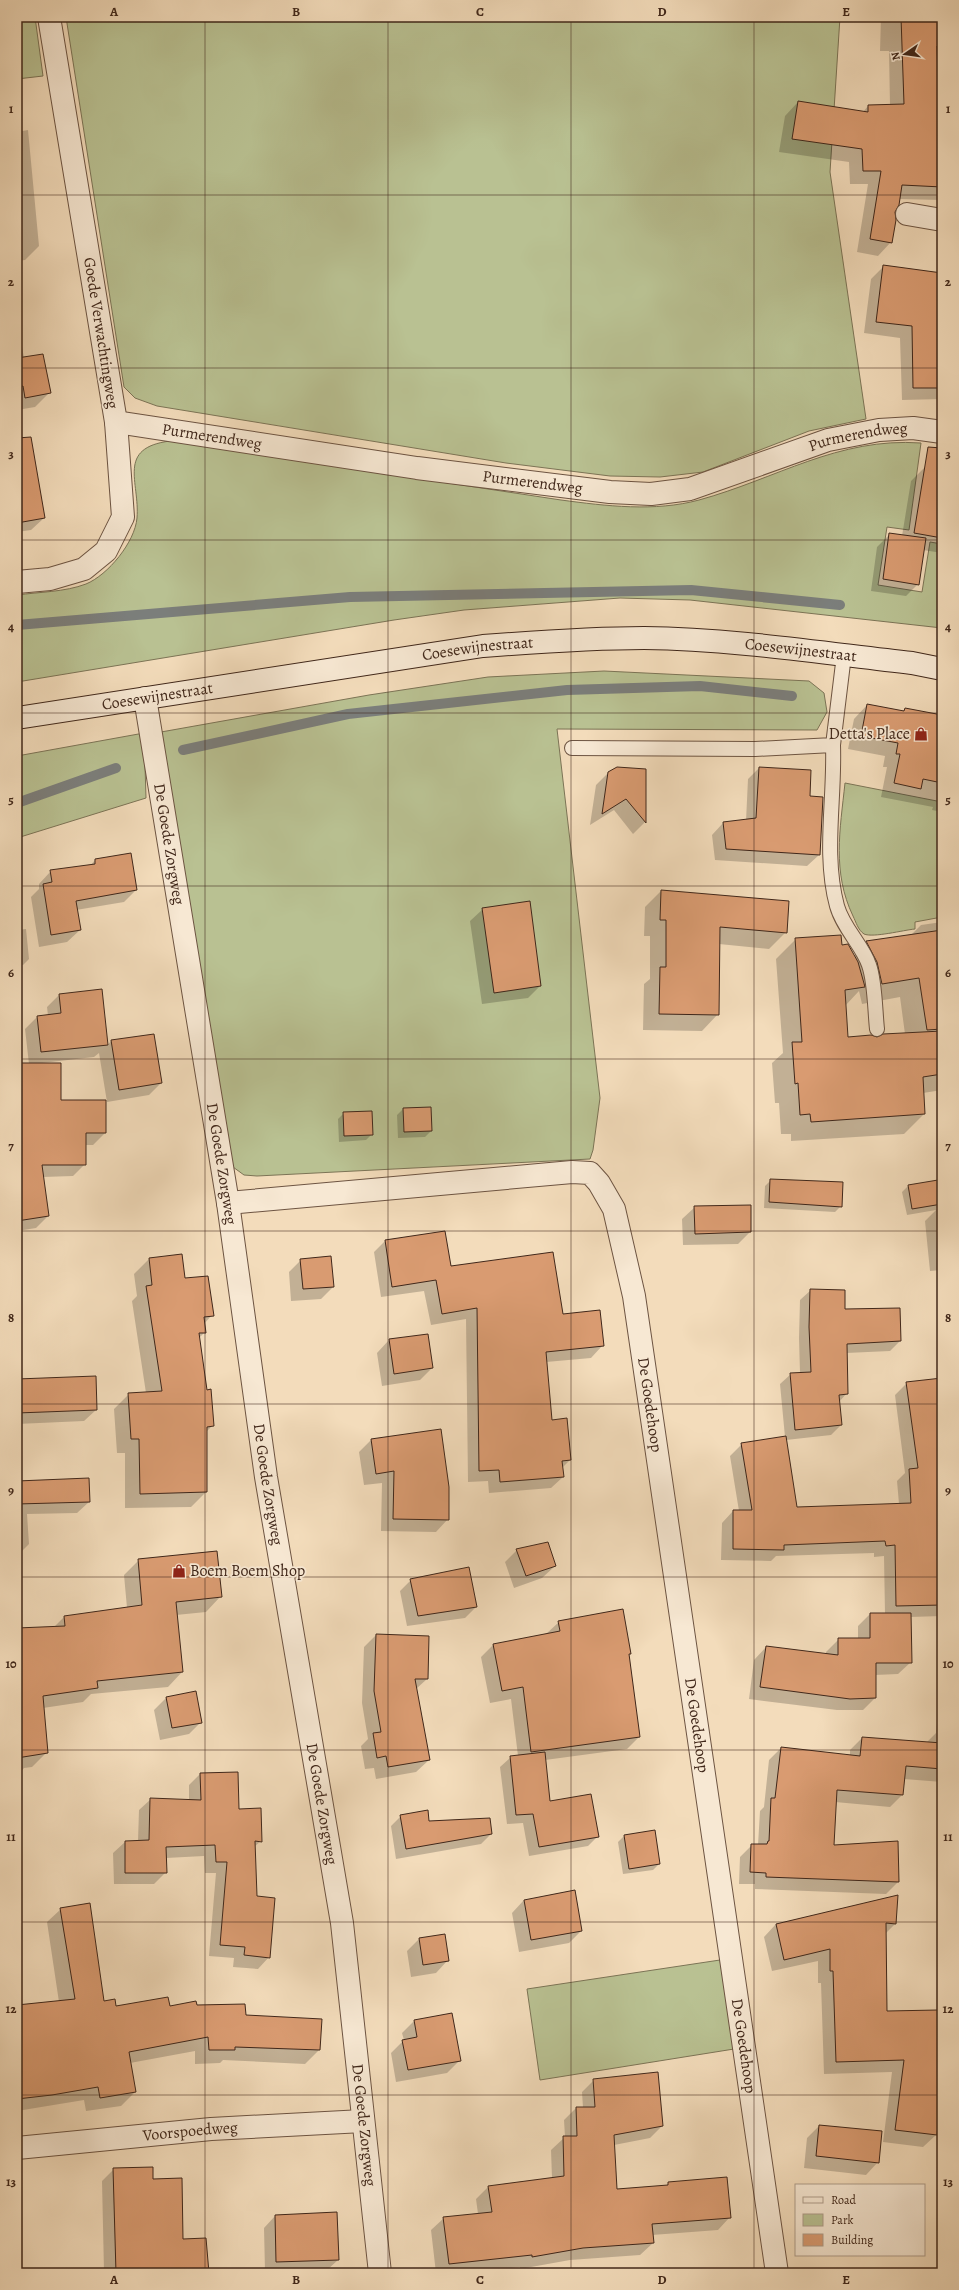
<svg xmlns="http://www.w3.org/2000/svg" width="959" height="2290" viewBox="0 0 959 2290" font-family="Alegreya,serif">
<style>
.green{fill:#b9c192;stroke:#7c7456}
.shadow{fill:#0003;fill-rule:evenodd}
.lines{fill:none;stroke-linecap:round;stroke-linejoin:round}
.stream{stroke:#7b7e7b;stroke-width:10}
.building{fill:#d99b71;stroke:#40271a}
.service-casing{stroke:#6d5442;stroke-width:16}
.minor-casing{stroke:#6d5442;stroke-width:24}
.secondary-casing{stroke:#40271a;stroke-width:24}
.service{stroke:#f7e8d3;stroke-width:14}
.minor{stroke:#f7e8d3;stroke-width:22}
.secondary{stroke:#f7e8d3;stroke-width:22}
.grid{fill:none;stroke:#40271a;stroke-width:1;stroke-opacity:0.55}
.labels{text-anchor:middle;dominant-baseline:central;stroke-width:3.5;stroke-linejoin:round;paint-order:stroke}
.street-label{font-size:16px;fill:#40271a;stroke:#f7e8d3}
.poi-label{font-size:16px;fill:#40271a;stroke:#f7e8d3;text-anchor:end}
.neatline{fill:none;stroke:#40271a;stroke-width:1.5}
.grid-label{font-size:13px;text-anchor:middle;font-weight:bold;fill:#40271a}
</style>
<rect width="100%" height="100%" fill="#f3dcbb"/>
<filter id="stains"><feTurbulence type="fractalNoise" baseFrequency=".005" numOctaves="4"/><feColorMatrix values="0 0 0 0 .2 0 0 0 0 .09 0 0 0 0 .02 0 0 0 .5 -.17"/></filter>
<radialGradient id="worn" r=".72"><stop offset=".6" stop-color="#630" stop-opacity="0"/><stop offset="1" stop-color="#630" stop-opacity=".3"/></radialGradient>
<path class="green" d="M17 17H35L43 76 17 79Z
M66 17H840L830 172 866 419 809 431 703 472 660 477 610 476 506 463 157 406 135 398 124 387Z
M170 441 561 500C606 506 655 512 699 500 776 479 838 437 921 443L909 530 887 527 878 585 922 592 930 542 942 544V628L690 600 620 598 464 610 394 620 17 682V595C39 592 65 592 86 584 108 575 135 542 137 518 140 482 116 448 170 441Z
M604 671 809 681 824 693 827 712 817 730 557 729 600 1098 593 1150 590 1159 257 1176 244 1175 233 1167 161 732 369 695 488 677Z
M144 733 146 798 17 838V756Z
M845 783 942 802V917L915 922V929C904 930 873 938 864 934 858 930 856 922 853 916 832 872 840 830 845 783Z
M720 1960 734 2049 540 2080 527 1989Z"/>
<path class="shadow" d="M881 17H942V200L899 199 894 212 891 242 878 256 857 252 868 184H850L849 162 779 152 785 116 798 102 863 112 868 106H890L889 51H880Z
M17 130V132L28 130 39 246 25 260 17 261Z
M883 267 942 274V399L902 400 900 338 864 333 871 279Z
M21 341 24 358 49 393 35 407 17 410V342Z
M942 458V553L923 550 918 584 906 596 871 591 877 547 890 534 902 536 911 481 925 467Z
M17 479 44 518 31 530 17 532Z
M867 705 902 712 905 709 942 716V812L932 810 933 807 881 797 887 767H883L885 756 848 749 854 719Z
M759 768 809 797 819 855 807 866 715 860 712 835 723 823 746 821 748 779Z
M645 770V822L633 834 614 810 590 825 596 785 608 773Z
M95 860 136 890 124 902 76 910 80 930 67 942 39 947 31 897 39 889V884L51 871 90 866Z
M661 891 786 932 769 949 719 944 718 1014 702 1031 643 1030 644 984 650 979V936H644L645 907Z
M483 909 540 986 528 998 482 1004 470 921Z
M942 922V1090L923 1093 924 1114 904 1134 791 1141V1134H781L779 1103H775L772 1063 783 1053 776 959 796 939 841 946 854 956 867 942 910 936 921 925ZM859 991 862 1004 900 997 905 1034 877 1039 847 1038 845 1006Z
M26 929 29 959 23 965H17V930Z
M101 990 107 1046 111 1041 161 1083 149 1095 107 1102 99 1053 94 1057 42 1063 60 1101 105 1133 93 1145H85V1164L73 1176 43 1177 48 1216 36 1228 17 1231V1064H29L25 1029 37 1017 48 1016 47 1007 59 995Z
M403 1109 431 1131 425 1137 398 1138 397 1115Z
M344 1113 372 1134 366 1140 339 1142 338 1119Z
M771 1180 841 1206 835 1212 764 1208 765 1186Z
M908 1186 941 1204 936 1209 942 1208V1270L930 1271 925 1221 936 1210 907 1215 902 1192Z
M750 1206V1232L738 1244 683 1245 682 1219 695 1207Z
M385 1241 562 1315 602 1346 591 1358 546 1362 551 1421 570 1460 562 1468 563 1477 551 1488 489 1493 488 1481 468 1482 466 1319 431 1325 424 1291 381 1297 374 1252Z
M182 1255 184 1279 212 1315 204 1324 205 1332 198 1339 212 1426 206 1432V1492L191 1507 125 1508V1453H117L114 1409 129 1394 146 1393 132 1301 137 1296 134 1274 149 1259Z
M301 1260 333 1287 321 1299 291 1301 289 1272Z
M811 1290 900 1341 890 1351 846 1353 847 1393 839 1402 841 1425 831 1435 786 1440 797 1508 899 1504 897 1481 905 1473 895 1395 907 1383 942 1379V1616L910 1617 911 1662 898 1674 875 1675V1698L863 1710H837L749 1699 754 1660 766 1647 826 1655V1652L839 1639H858V1626L870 1614H885L884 1556 874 1557V1553L776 1556 771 1561 721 1560 722 1523 733 1511H739L730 1456 742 1444 785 1437 780 1384 791 1374 800 1373 799 1338 800 1300Z
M389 1340 432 1368 420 1380 382 1386 377 1353Z
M17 1396 96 1410 84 1421 17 1424Z
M371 1440 448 1519 436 1532 381 1531 382 1483 364 1485 359 1452Z
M17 1482 89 1502 77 1513 27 1514 29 1544 17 1556Z
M517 1550 555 1566 542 1578 514 1588 505 1562Z
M139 1560 220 1597 206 1612 176 1615 182 1672 168 1687 91 1694 83 1702 43 1708 47 1752 32 1767 24 1768 17 1776V1629L54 1627 64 1617 127 1608 124 1575Z
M411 1580 476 1607 465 1618 407 1626 400 1591Z
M559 1622 630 1654 628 1655 639 1737 627 1749 545 1760 550 1802 598 1836 588 1846 529 1856 523 1823 507 1824 500 1767 511 1757 518 1756 511 1699 490 1703 481 1657 493 1645 546 1634Z
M376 1635 428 1637 427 1679 416 1689 429 1760 416 1772 376 1779 374 1768 365 1769 361 1746 368 1739 362 1703 364 1647Z
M942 1677V1782L904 1779 902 1795 890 1807 835 1802 833 1846 898 1882 886 1894 755 1889V1884H739L740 1857 752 1845H758L760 1811 764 1807 769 1760 781 1748 850 1756V1750L862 1738 927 1742 936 1733Z
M167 1697 201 1722 189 1734 160 1740 154 1710Z
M200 1774 238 1810 261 1841 254 1847 256 1897 269 1957 258 1969 233 1967 234 1958 209 1956 216 1873H205L204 1856 166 1858V1872L154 1884H114L113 1853 125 1842 138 1841 139 1810 151 1799 189 1800V1785Z
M401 1816 429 1822 491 1834 481 1844 396 1859 391 1826Z
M624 1836 659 1864 653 1870 623 1874 618 1842Z
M897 1897 896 1923 885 1934 886 2012 942 2011V2087L936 2135 923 2147 883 2142 892 2072 824 2074 821 1983H818V1961L772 1971 764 1937 776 1924Z
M524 1900 581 1931 569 1943 519 1952 512 1913Z
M61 1909 104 2002 115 2007 196 2006 245 2016 319 2050 305 2064 223 2060 220 2063 195 2064V2051L130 2063 135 2092 121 2106 86 2111 84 2100 17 2111V2006L59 2002 47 1922Z
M444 1935 448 1960 436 1973 411 1977 407 1951 419 1939Z
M415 2020 459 2061 447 2073 396 2082 391 2053 404 2040 402 2033Z
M594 2080 662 2126 650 2138 614 2145 616 2190 665 2187 669 2183 730 2217 718 2230 652 2235 653 2243 640 2255 570 2260 520 2269V2267L462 2273H436L431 2230 444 2218 478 2214 476 2199 488 2187 552 2178 551 2150 565 2137 564 2120 576 2108H583L582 2092Z
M819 2126 878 2162 866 2175 804 2168 807 2138Z
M114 2169 152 2180 182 2240 208 2273H91L104 2272 102 2181Z
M275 2216 338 2260 326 2271 320 2273H236L265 2271 264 2228Z"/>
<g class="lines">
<path class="stream" d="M17 625 350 597 691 590 840 605
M183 750 348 714 567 690 700 686 792 696
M17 803 116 768"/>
</g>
<path class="building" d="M901 17H942V46H937L939 111H942V187L902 185 899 205 895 212 896 220 892 243 870 239 881 171H863L862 149 792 139 798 101 868 112V105L904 104Z
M883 265 942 273V388H913L912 326 876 322Z
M43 354 51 393 25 398 23 386 17 387V358Z
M31 437 45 518 17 523V438Z
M928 447 942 448V538L914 533Z
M889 533 926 538 919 585 883 579Z
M867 704 904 711 905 708 942 715V783L923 779 921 789 894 783 900 754H896L898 743 861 736Z
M617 767 646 769V823L626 799 602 814 608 772Z
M759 767 811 770 810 796 823 797 820 855 726 849 723 822 756 818Z
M131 853 137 890 76 901 81 930 51 935 43 884 52 882 50 870 95 864V859Z
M661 890 789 901 787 933 720 927 719 1015 659 1014 660 967H666V920H660Z
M530 901 541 986 494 993 482 908Z
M942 930V1029L927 1030 919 978 882 984 877 962 866 941Z
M841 935 842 945 848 944 858 962 865 987 845 990 848 1037 871 1035 877 1037 883 1034 942 1031V1074L923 1077 925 1114 811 1122 810 1114 800 1115 798 1083 795 1084 792 1042H802L795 938Z
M102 989 108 1045 41 1052 37 1016 61 1013 59 994Z
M154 1034 162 1083 119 1090 111 1040Z
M17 1063H61V1100H106V1133H86V1165H42L49 1216 17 1221Z
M431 1107 432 1131 404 1132 403 1108Z
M372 1111 373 1135 344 1136 343 1112Z
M770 1179 843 1182 842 1207 769 1202Z
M938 1180 942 1204 912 1209 908 1185Z
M751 1205V1232L695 1234 694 1206Z
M445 1231 451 1266 553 1252 563 1314 600 1310 604 1346 546 1352 552 1420 567 1418 571 1460 562 1461 564 1477 500 1482 499 1470 479 1471 477 1308 442 1314 436 1280 392 1287 385 1240Z
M182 1254 185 1278 208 1276 214 1316 204 1317 206 1333H199L207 1390 211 1389 214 1426 207 1427V1492L140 1494 139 1439H131L128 1393 162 1391 146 1286 152 1285 149 1258Z
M331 1256 334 1287 303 1289 300 1259Z
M810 1289 845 1290V1309L900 1308 901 1341 847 1344 848 1394 839 1395 842 1425 795 1430 790 1373 811 1372 809 1327Z
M428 1334 433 1368 394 1374 389 1339Z
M96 1376 97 1410 17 1413V1379Z
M942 1378V1605L896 1606 895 1545 886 1546 885 1541 784 1545V1550L733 1549V1510H752L741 1443 786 1436 797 1507 911 1503 909 1469 918 1468 906 1382Z
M441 1429 449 1487V1520L393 1519 394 1471 376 1474 371 1439Z
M89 1478 90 1502 17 1504V1481Z
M548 1542 556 1566 526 1576 516 1549Z
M217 1551 222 1597 176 1602 183 1672 97 1681 98 1688 43 1696 48 1753 17 1758V1628L65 1626 64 1616 142 1605 138 1559Z
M469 1567 477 1607 418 1616 410 1579Z
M623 1609 631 1654H629L640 1737 531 1752 523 1687 502 1691 493 1644 560 1631 558 1621Z
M870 1613H911L912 1663H876V1698L850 1699 760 1687 766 1646 838 1655V1638H870Z
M376 1634 429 1636 428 1679H415L430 1760 388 1767 386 1756 377 1758 373 1733 381 1732 374 1691Z
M196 1691 202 1723 172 1728 166 1697Z
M862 1737 942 1743V1769L906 1766 903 1795 837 1790 834 1845 898 1841 899 1882 766 1877V1873L750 1872 751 1844H767L768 1841H769L771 1798H775L781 1747 860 1756Z
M545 1752 550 1801 591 1794 599 1837 539 1847 533 1814 516 1815 510 1756Z
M238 1772 239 1809 261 1808 262 1842 255 1841 257 1896 275 1898 270 1958 244 1955 245 1947 220 1945 227 1862H216L215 1845 166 1847 167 1873H125V1841L149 1840 150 1798 201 1800 200 1773Z
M428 1810 429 1821 490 1818 492 1834 406 1849 400 1815Z
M655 1830 660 1864 629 1869 624 1835Z
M575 1890 582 1931 531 1940 524 1900Z
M898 1895 896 1924 886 1923 887 2011 938 2010V2042H942V2095L937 2135 895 2130 904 2060 836 2062 833 1971H830V1949L784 1960 776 1924Z
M90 1903 104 2001 115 1999 116 2006 168 1997 170 2006 196 2001 197 2005 245 2004 246 2015 322 2019 320 2050 235 2047V2050H209L208 2037 129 2052 136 2092 100 2098 98 2087 52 2095 17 2099V2005L75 1999 60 1908Z
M445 1934 449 1961 423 1965 419 1938Z
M452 2013 461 2061 408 2070 402 2040 417 2037 414 2020Z
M658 2072 663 2126 614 2135 617 2189 668 2185V2182L727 2177 731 2218 652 2224 654 2243 583 2248 532 2257V2255L449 2264 443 2217 492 2212 488 2186 564 2176 563 2136H577L576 2107H595L593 2079Z
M819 2125 882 2131 879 2163 816 2156Z
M153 2167V2179L182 2178 183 2239 206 2238 209 2273H116L113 2168Z
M337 2212 339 2260 276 2262 275 2215Z"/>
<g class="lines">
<g class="service-casing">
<path id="service" d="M833 745C835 799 823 854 837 906 843 928 863 946 869 965 875 981 875 1011 877 1029
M572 748 755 749 833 745 844 655"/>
</g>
<g class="minor-casing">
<g id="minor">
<path d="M907 214 942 220"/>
<path id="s1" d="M116 422 417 468 610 492 651 494 690 489 828 440 879 430 913 428 942 432"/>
<path d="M17 582 50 579 84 569 106 551 123 517 116 422 49 17"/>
<path id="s2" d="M145 698 228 1203 266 1477 342 1923 380 2273"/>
<path id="s3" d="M228 1203 572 1172 590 1173 599 1183 614 1209 634 1296 777 2273"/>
<path id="s4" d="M17 2148 211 2129 363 2121"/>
</g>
</g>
<g class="secondary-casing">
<g id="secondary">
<path id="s5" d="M17 718 483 646C536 642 590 638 644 638 733 639 823 653 912 663L942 669"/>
</g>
</g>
<use href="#service" class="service"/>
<use href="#minor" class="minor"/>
<use href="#secondary" class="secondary"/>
</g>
<path class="grid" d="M205 17V2273M388 17V2273M571 17V2273M754 17V2273M17 195H942M17 368H942M17 540H942M17 713H942M17 886H942M17 1059H942M17 1231H942M17 1404H942M17 1577H942M17 1750H942M17 1922H942M17 2095H942"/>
<defs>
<g id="shop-bare" transform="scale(1.08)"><path d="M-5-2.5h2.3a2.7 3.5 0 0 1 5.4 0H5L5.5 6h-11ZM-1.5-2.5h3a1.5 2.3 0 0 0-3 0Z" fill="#8f2418" stroke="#f7e8d3" stroke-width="2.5" paint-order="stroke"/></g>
</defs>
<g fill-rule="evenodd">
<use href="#shop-bare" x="921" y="734"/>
<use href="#shop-bare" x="179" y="1571"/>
</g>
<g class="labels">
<g class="street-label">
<text transform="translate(101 333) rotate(81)">Goede Verwachtingweg</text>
<text stroke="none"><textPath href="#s1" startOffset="97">Purmerendweg</textPath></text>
<text stroke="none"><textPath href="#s1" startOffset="756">Purmerendweg</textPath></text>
<text stroke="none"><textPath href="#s1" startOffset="421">Purmerendweg</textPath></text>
<text stroke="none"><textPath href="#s5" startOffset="466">Coesewijnestraat</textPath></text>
<text stroke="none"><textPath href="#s5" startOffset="790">Coesewijnestraat</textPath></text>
<text stroke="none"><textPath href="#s5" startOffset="142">Coesewijnestraat</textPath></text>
<text stroke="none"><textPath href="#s2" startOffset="148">De Goede Zorgweg</textPath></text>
<text stroke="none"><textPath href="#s2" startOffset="472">De Goede Zorgweg</textPath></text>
<text stroke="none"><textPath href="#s3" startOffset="606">De Goedehoop</textPath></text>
<text stroke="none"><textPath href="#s2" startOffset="796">De Goede Zorgweg</textPath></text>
<text stroke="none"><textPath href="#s3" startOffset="930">De Goedehoop</textPath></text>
<text stroke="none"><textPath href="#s2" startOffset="1120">De Goede Zorgweg</textPath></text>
<text stroke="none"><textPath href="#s3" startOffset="1254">De Goedehoop</textPath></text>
<text stroke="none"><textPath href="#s2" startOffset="1444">De Goede Zorgweg</textPath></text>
<text stroke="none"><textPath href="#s4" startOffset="174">Voorspoedweg</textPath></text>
</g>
<g class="poi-label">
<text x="910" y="734">Detta's Place</text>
<text x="190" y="1571" text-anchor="start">Boem Boem Shop</text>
</g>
</g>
<rect width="959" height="2290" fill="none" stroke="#f3dcbb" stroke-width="44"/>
<rect x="795" y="2184" width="130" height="72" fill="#f7e8d3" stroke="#ae9b89"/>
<rect x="803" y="2197" width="20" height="6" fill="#f7e8d3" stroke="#ae9b89"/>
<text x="831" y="2204" font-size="12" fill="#40271a">Road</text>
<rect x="803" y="2214" width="20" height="12" fill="#b9c192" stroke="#ae9b89"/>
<text x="831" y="2224" font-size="12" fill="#40271a">Park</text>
<rect x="803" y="2234" width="20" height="12" fill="#d99b71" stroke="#ae9b89"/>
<text x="831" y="2244" font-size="12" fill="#40271a">Building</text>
<g transform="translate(905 54) rotate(257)" stroke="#f7e8d3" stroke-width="3" paint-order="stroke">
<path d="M0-3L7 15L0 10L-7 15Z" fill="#40271a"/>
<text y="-6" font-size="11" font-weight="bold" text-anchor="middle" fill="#40271a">N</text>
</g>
<rect x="22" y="22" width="915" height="2246" class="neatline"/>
<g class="grid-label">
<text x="114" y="16">A</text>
<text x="296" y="16">B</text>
<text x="480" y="16">C</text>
<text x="662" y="16">D</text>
<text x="846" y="16">E</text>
<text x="11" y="113">1</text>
<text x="948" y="113">1</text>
<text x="11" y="286">2</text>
<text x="948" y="286">2</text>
<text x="11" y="458">3</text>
<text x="948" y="458">3</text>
<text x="11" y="631">4</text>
<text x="948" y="631">4</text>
<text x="11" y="804">5</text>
<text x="948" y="804">5</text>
<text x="11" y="977">6</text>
<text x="948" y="977">6</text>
<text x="11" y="1150">7</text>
<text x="948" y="1150">7</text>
<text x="11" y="1322">8</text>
<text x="948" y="1322">8</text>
<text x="11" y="1495">9</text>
<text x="948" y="1495">9</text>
<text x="11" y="1668">10</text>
<text x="948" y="1668">10</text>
<text x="11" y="1841">11</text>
<text x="948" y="1841">11</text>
<text x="11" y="2013">12</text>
<text x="948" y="2013">12</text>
<text x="11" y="2186">13</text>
<text x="948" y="2186">13</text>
<text x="114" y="2284">A</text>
<text x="296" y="2284">B</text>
<text x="480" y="2284">C</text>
<text x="662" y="2284">D</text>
<text x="846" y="2284">E</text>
</g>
<rect width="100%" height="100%" filter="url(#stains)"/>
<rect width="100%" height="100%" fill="url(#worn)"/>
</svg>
